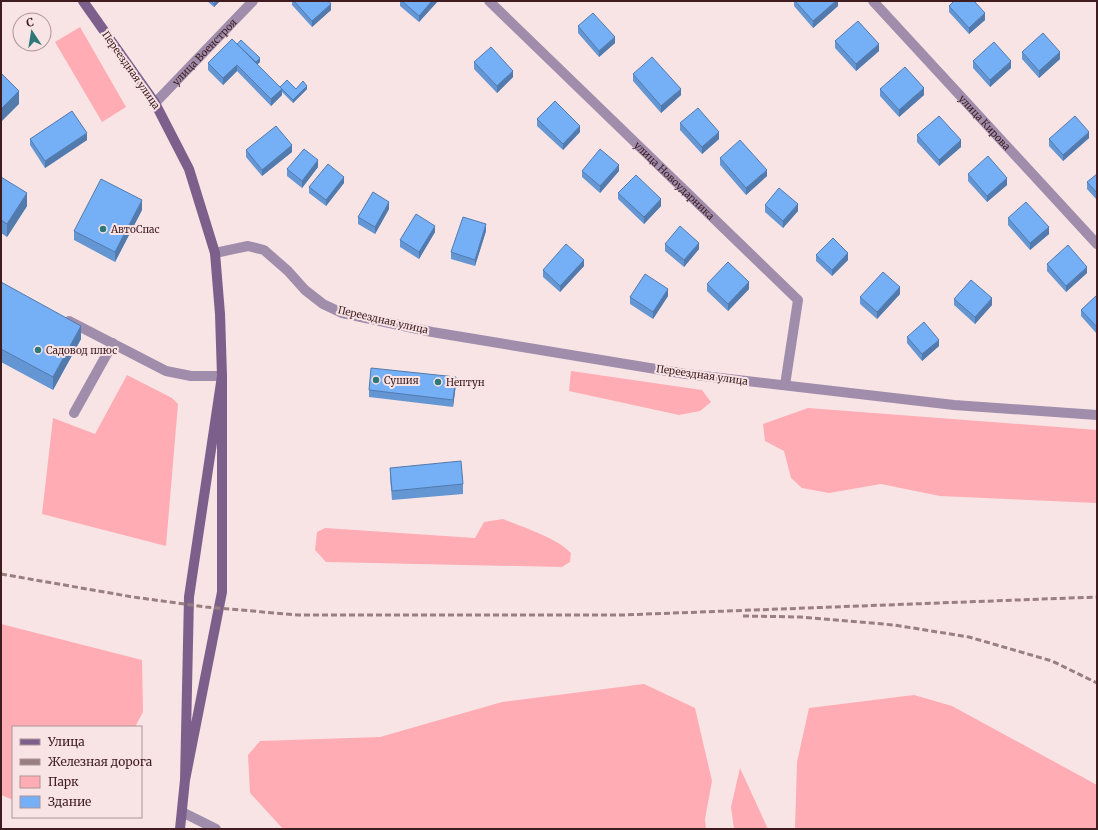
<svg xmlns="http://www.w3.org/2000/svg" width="1098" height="830" viewBox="0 0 1098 830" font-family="Merriweather,serif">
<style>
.green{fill:#ffacb4}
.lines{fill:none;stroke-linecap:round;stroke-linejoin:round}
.lane{stroke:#a08dab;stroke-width:10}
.street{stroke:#a08dab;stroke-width:10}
.secondary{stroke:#7c608b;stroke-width:10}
.rail{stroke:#9a7f81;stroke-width:3;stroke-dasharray:6 3;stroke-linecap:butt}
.wall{fill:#6596d4}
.shaded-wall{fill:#527aac}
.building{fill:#75aff6;stroke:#527aac}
.poi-dot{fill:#2e7877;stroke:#f8e4e5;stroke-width:1.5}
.labels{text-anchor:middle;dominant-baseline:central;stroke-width:4;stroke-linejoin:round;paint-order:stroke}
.street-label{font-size:10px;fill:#3e1c20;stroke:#f8e4e5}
.poi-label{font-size:10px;fill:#3e1c20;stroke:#f8e4e5;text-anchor:start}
</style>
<rect width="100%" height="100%" fill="#f8e4e5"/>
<path class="green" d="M80 27 126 107 102 122 55 42Z
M571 371 702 390 711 402 700 411 679 415 569 391Z
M127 375 172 398 178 404 166 546 42 514 53 418 95 434Z
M808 408 1097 430V503L940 496 881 484 829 493 802 488 791 478 784 451 765 441 763 424Z
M503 519C522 527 557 538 571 553L570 562 562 567 326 562 315 550 317 532 325 528 475 538 484 522Z
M1 624 142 660 143 712 135 727H13V800L1 795Z
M644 684 695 708 712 781 705 819 706 829H283L250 793 248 755 260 741 380 737 502 702Z
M914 695 952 706 1097 785V829H795L797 762 809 708Z
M740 768 768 829H734L731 807Z"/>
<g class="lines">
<path class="lane" d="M69 321 166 371 191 376H222
M74 413 113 343
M182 812 216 829"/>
<g class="street">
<path id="s1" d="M489 1 798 300 785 385"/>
<path id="s2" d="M873 1 1097 244"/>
<path id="s3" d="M155 103 253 1"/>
<path d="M215 253 248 246 264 250 288 271 305 290 323 304 342 313 432 332 686 374 954 405 1097 415"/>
</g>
<path class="secondary" d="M83 1 155 103 189 169 215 253 220 314 222 376
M180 829 185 780 222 592V376L189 597 185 780"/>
<path class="rail" d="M1 574 133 597 206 607 298 615H622L1097 597
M743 616 801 617 894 625 969 637 1052 661 1097 683"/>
</g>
<path class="wall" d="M207 1H219V2L214 7Z
M292 1H329L331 10 312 27 292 5Z
M400 1H438L419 22 400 6Z
M794 1H838V6L813 28 794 6Z
M949 6 985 20 969 34 949 12Z
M578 26 615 43 599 57 578 33Z
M835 41 879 51 856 71 835 48Z
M1022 52 1060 59 1039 78 1022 59Z
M973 61 1011 68 990 87 973 68Z
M260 62 257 64 280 87 296 89H307L293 103 282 92V95L271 106 237 71 223 85 208 70V63Z
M474 62 513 77 497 93 474 69Z
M633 74 681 95 661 113 633 81Z
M880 89 924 95 899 117 880 96Z
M537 119 580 132 563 150 537 126Z
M680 123 719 139 702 154 680 130Z
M917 135 961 147 939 166 917 142Z
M1089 138 1063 161 1049 146V139Z
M30 139 87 140 45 168 30 145Z
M246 150 292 152 262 176 246 157Z
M720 158 767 176 746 195 720 165Z
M318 167 302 188 287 176V169Z
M582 171H619L600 193 582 177Z
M968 174 1007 185 987 202 968 181Z
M1097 174V200L1087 189V182Z
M1 177 27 206 7 237 1 233Z
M344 183 326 206 309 193V187Z
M618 193 661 206 644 224 618 199Z
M765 205 798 211 783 228 765 212Z
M389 209 375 234 358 224V217Z
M142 210 115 262 74 240V231Z
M1008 218 1049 234 1030 250 1008 225Z
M486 231 475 266 451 259V252Z
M435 232 419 259 400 247V240Z
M665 244 699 249 684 267 665 251Z
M816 255 848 260 832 276 816 261Z
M1047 264 1087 273 1066 292 1047 271Z
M584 266 560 292 543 277V270Z
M1 282 81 339 53 390 1 362Z
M707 284 749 289 728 311 707 291Z
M900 294 877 319 860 304V297Z
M1097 295V334L1081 316V310Z
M668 296 653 319 630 304V297Z
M954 299 992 305 975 324 954 305Z
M907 337 939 346 922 361 907 343Z
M456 384 453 407 369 397V390Z
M390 468 463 484V494L392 500 390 477Z"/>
<path class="shaded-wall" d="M216 1H219V2L214 7V4Z
M432 1H438L419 22V16Z
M836 1H838V6L813 28V21Z
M331 4V10L312 27V21Z
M985 13V20L969 34V28Z
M615 37V43L599 57V51Z
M879 44V51L856 71V64Z
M1060 52V59L1039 78V71Z
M260 58V62L254 68V64Z
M1011 61V68L990 87V80Z
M237 65V71L223 85V78Z
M513 71V77L497 93V86Z
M307 86V89L293 103V100Z
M924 88V95L899 117V110Z
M282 89V95L271 106V99Z
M681 89V95L661 113V106Z
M19 91V104L1 122V109Z
M580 126V132L563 150V144Z
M719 132V139L702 154V147Z
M1089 132V138L1063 161V155Z
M87 133V140L45 168V161Z
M961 140V147L939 166V160Z
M292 145V152L262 176V170Z
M318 160V167L302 188V181Z
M619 165V171L600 193V186Z
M767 170V176L746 195V188Z
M344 177V183L326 206V200Z
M1007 178V185L987 202V196Z
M27 193V206L7 237V224Z
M661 199V206L644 224V217Z
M142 200V210L115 262V252Z
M389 202V209L375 234V227Z
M798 204V211L783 228V221Z
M486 224V231L475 266V260Z
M435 226V232L419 259V252Z
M1049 227V234L1030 250V243Z
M699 243V249L684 267V260Z
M848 253V260L832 276V270Z
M584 260V266L560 292V286Z
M1087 267V273L1066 292V286Z
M749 282V289L728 311V304Z
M900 287V294L877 319V312Z
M668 289V296L653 319V312Z
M992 298V305L975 324V317Z
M81 326V339L53 390V377Z
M939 340V346L922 361V354Z
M456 377V384L453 407V400Z"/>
<path class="building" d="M211 1H216L214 4Z
M294 1H329L331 4 312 21Z
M402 1H432L419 16Z
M795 1H836L813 21Z
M954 1H974L985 13 969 28 949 6Z
M593 13 615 37 599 51 578 26Z
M858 21 879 44 856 64 835 41Z
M1043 33 1060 52 1039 71 1022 52Z
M232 39 282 89 271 99 237 65 223 78 208 63Z
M241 40 260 58 256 62 237 44Z
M994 42 1011 61 990 80 973 61Z
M491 47 513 71 497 86 474 62Z
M652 57 681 89 661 106 633 74Z
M905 67 924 88 899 110 880 89Z
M1 73 19 91 1 109Z
M287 80 296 89 303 81 307 86 293 100 280 87Z
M555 101 580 126 563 144 537 119Z
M698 108 719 132 702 147 680 123Z
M72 111 87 133 45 161 30 139Z
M939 116 961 140 939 160 917 135Z
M1075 116 1089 132 1063 155 1049 139Z
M276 126 292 145 262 170 246 150Z
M740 140 767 170 746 188 720 158Z
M304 149 318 160 302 181 287 169Z
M600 149 619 165 600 186 582 171Z
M988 156 1007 178 987 196 968 174Z
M328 164 344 177 326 200 309 187Z
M1097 174V193L1087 182Z
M636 175 661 199 644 217 618 193Z
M1 177 27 193 7 224 1 220Z
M101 179 142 200 115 252 74 231Z
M779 188 798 204 783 221 765 205Z
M373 192 389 202 375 227 358 217Z
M1026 202 1049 227 1030 243 1008 218Z
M416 214 435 226 419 252 400 240Z
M463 217 486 224 475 260 451 252Z
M680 226 699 243 684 260 665 244Z
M833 238 848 253 832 270 816 255Z
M566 244 584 260 560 286 543 270Z
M1068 245 1087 267 1066 286 1047 264Z
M728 262 749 282 728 304 707 284Z
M883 272 900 287 877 312 860 297Z
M645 274 668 289 653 312 630 297Z
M971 280 992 298 975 317 954 299Z
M1 282 81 326 53 377 1 349Z
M1097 295V327L1081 310Z
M924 322 939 340 922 354 907 337Z
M371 368 456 377 453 400 369 390Z
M461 461 463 484 392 491 390 468Z"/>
<g class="poi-dot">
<circle cx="103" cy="229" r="4"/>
<circle cx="38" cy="350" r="4"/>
<circle cx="376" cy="380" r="4"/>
<circle cx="438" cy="382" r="4"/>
</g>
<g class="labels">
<g class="street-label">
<text stroke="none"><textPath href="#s3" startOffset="71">улица Военстроя</textPath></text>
<text transform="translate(131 70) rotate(55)">Переездная улица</text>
<text stroke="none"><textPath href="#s2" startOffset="165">улица Кирова</textPath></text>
<text stroke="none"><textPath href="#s1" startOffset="258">улица Новоударника</textPath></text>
<text transform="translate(383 320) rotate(13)">Переездная улица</text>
<text transform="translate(702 375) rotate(8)">Переездная улица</text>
</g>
<g class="poi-label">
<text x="111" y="229">АвтоСпас</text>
<text x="46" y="350">Садовод плюс</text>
<text x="384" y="380">Сушия</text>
<text x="446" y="382">Нептун</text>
</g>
</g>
<rect width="1098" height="830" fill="none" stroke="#3e1c20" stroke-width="4"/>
<rect x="12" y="726" width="130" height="92" fill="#f8e4e5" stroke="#ae9496"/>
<rect x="20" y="739" width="20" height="6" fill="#7c608b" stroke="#ae9496"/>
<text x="48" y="746" font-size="12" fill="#3e1c20">Улица</text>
<rect x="20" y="759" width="20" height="6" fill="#9a7f81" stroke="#ae9496"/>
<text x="48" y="766" font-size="12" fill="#3e1c20">Железная дорога</text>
<rect x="20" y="776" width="20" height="12" fill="#ffacb4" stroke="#ae9496"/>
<text x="48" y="786" font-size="12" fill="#3e1c20">Парк</text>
<rect x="20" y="796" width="20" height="12" fill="#75aff6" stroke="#ae9496"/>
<text x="48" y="806" font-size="12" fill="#3e1c20">Здание</text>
<g transform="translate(32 32) rotate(348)"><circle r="19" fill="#f8e4e5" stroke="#ae9496"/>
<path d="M0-3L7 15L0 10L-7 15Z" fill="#2e7877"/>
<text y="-6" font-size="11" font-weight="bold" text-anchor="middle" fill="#3e1c20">С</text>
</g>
</svg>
